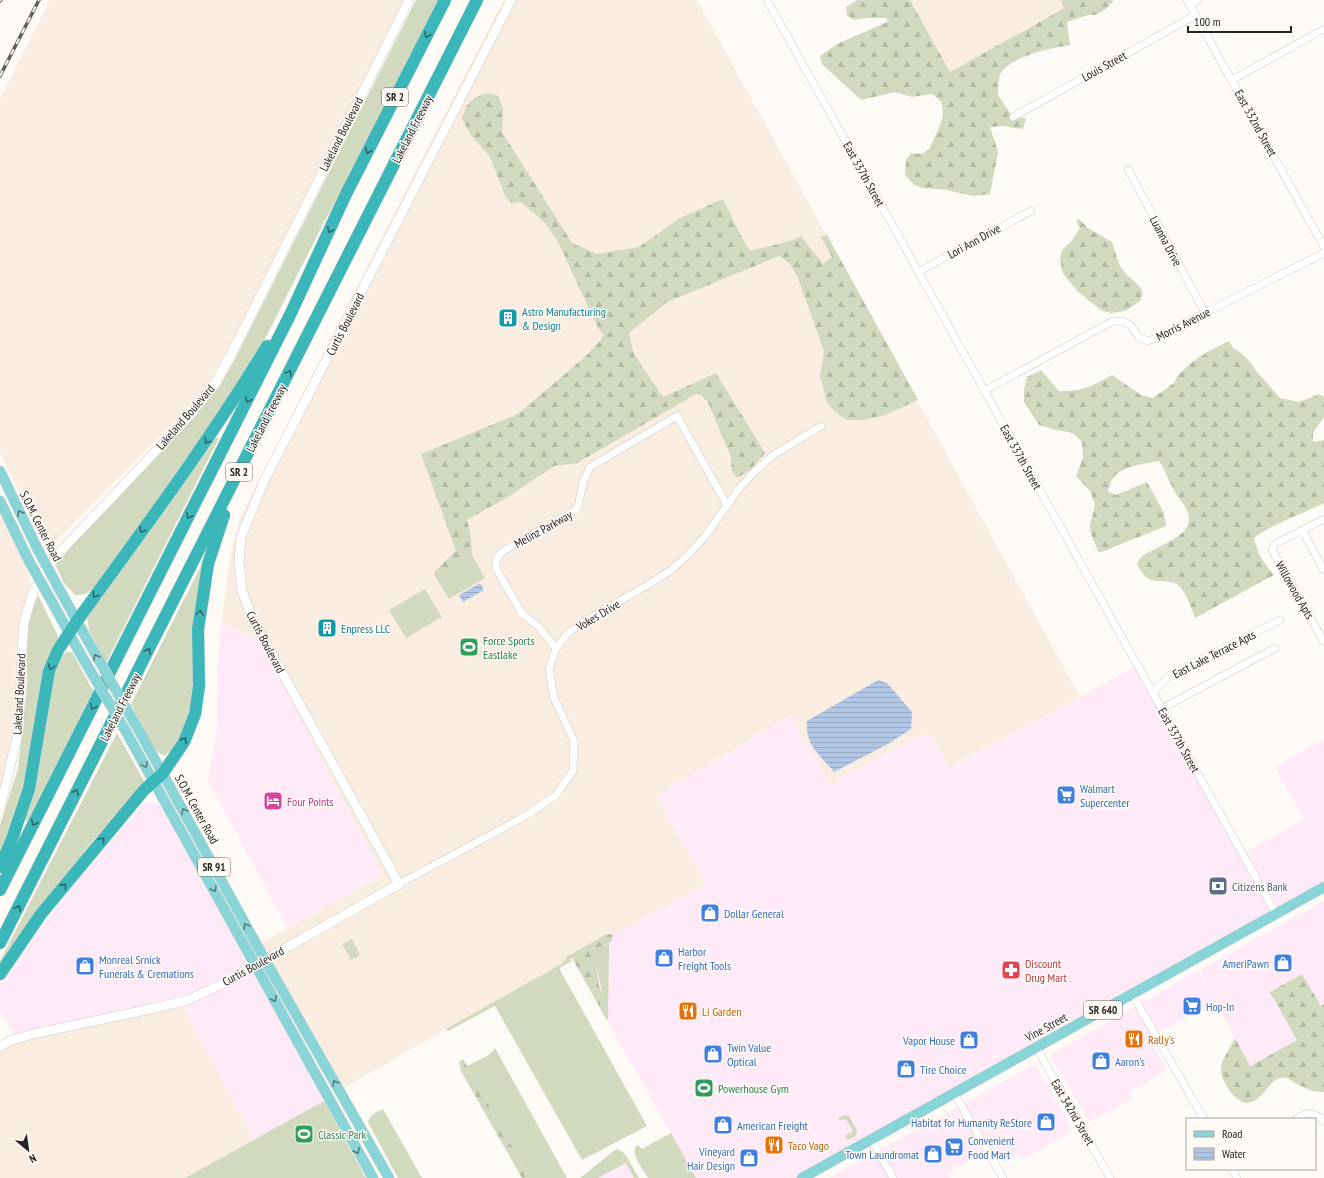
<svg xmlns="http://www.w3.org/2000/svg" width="1324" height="1178" viewBox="0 0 1324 1178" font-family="'PT Sans Narrow',sans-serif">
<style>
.commercial{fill:#ffeaf8}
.built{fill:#f9ede2}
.grass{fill:#d1d9be}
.forest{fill:url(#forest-firs)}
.water{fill:url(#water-rules)}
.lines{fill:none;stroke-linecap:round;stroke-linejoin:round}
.street-casing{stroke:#cfcac5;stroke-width:8}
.secondary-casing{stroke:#cfcac5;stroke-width:10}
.primary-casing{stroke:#d8d8d7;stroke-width:11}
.highway-casing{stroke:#d8d8d7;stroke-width:13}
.street{stroke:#fff;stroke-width:7}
.secondary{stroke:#fff;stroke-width:9}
.primary{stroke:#89d4d6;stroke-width:10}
.highway{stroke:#3bb7ba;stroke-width:12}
.rail-casing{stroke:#605d5b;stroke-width:3.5}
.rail{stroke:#fefaf6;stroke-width:2;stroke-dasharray:6;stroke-linecap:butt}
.primary-bridge-casing{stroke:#d8d8d7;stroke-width:11;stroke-linecap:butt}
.primary-bridge{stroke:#89d4d6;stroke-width:10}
.oneway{stroke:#306767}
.oneway2{stroke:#587c7c}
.labels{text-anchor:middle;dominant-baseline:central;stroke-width:3;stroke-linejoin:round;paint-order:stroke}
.shield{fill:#fefaf6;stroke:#686562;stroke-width:1}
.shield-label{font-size:11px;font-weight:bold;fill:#272523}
.street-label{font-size:12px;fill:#272523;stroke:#fefaf6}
.culture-label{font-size:12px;fill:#0d838f;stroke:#fefaf6;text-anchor:start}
.leisure-label{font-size:12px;fill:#27864d;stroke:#fefaf6;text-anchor:start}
.shop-label{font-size:12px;fill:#366cbe;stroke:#fefaf6;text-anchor:start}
.hotel-label{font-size:12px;fill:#b23c85;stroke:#fefaf6;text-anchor:start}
.service-label{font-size:12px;fill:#4e5e75;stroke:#fefaf6;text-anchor:start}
.health-label{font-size:12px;fill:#be3a42;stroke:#fefaf6;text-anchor:start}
.food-label{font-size:12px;fill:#c56008;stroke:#fefaf6;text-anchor:start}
</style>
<defs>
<pattern id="forest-firs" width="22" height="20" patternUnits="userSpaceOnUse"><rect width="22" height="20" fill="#d1d9be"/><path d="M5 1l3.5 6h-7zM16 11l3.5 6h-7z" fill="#b3baa3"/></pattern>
<pattern id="water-rules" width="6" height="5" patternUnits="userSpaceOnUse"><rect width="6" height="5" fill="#b1c6e5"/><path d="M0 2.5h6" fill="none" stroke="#98aac4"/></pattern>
</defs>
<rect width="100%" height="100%" fill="#fefaf6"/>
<path class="commercial" d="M221 624 258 639 383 875 287 928 208 780 217 728 218 669Z
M1135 667 1273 913 798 1178H696L572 958 705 884 656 796 792 715 830 784 923 733 932 737 950 768Z
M1324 739V885L1276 911 1244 853 1304 819 1275 767Z
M152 802 161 805 324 1101 254 1140 178 999 15 1036 0 1010V981L79 878 144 803Z
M1324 901V1004L1321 1006 1270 992 1297 1040 1250 1066 1216 1002 1149 1037 1167 1070 1129 1092 1132 1099 1089 1122 1050 1055 1198 971 1212 995 1200 970Z
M1035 1064 1073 1131 1022 1160 1018 1154 1004 1162 996 1146 948 1173 950 1178H829Z
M626 1163 634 1178H598Z"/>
<path class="built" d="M50 0H404L241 326 213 378 202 393 50 547 33 521 0 452V99Z
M504 0H697L1080 697 949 768 932 737 923 733 830 784 791 715 656 796 706 884 446 1029 344 1088 261 943 383 875 258 639 221 624 232 548 240 518 459 86Z
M910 0H1061L1064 7 950 72Z
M0 514 23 559 31 582 16 648 15 730 0 793Z
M182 1004 254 1140 185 1178H0V1050L27 1038Z"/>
<path class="grass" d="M416 0H441L361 156 324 222 262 345 225 405 96 585C89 593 85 595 75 595L64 583 55 564 166 445 220 386 236 357Z
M216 437 219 438 106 663 89 630 87 618Z
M207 554 192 717 172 749 164 756C151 751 138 717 131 704Z
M472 555 485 578 449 599 435 576Z
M425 589 442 617 406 638 389 610Z
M38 595 58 636 27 786 0 853V825L18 769 27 686V653L29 620Z
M67 652H72L93 691 28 821 24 819 39 767 48 702 49 689 61 656Z
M117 733 144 781 86 849 69 874 0 965V961Z
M352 939 360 955 351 960 342 944Z
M609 943 608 1019H606L599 1006 601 1005 604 997C599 983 599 969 591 956L594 952Z
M570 959 572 961 561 967 560 970 647 1126 582 1160 495 1006 448 1031 446 1029Z
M495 1048 567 1178H530L467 1066 489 1055Z
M324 1101 366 1178H185Z
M383 1109 422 1178H398L368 1122C370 1115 376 1112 383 1109Z
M844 1115 849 1116 857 1130 856 1136 847 1140 845 1136 853 1131 846 1119 839 1120V1118Z
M671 1133 696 1178H648C643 1169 632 1157 635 1147L638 1145 642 1149Z
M618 1149 625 1154 639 1178H634L626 1163 598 1178H580L615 1150Z"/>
<path class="forest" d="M857 0H910L950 72 1064 8 1061 0H1114L1106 9 1096 15H1088L1067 22 1070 45C1052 48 1011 56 1001 73 998 79 998 88 998 95L1010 113 1026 119 1023 129 1002 126 990 127 998 152 990 194 973 196 946 190 923 188 914 185 905 175 906 160 911 153 922 154 930 148 942 120 943 111 941 101 932 94 912 97 895 92 861 100 822 64 820 56 837 44 887 22V18H867L853 20 847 15 846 7Z
M489 93 498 96 503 108 502 132 572 243 597 254 639 247 680 218 718 201 723 200C733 217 739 235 750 251L793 240 801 236 823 264 832 257 821 237 827 235 918 400 885 415 864 420H847L836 413 827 402 820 376 824 351 798 278 790 264 779 256 667 302 629 333 633 352 643 368 663 397 716 373 765 453 750 470 737 478 732 472 731 457 708 402 698 393 577 463 554 466 508 497 467 520 471 537 472 555 435 576V571L456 551 421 454 518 414 586 356 599 342 604 335 598 328 558 242 545 223 521 202 511 203 505 196 490 157 471 135 462 119C466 103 473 96 489 93Z
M1079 219 1088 228 1112 242C1115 250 1117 262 1122 269 1129 279 1137 281 1143 292L1140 301 1125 311 1111 313 1102 311 1077 291 1062 272 1060 258 1062 250 1071 242 1080 228 1076 220Z
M1229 341 1233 348 1242 354 1251 363 1256 371 1280 398 1299 402 1319 394 1324 397V417L1313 433V442L1324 440V503C1301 515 1275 522 1254 538 1258 555 1263 562 1274 575L1195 618C1191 607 1187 594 1179 586 1170 577 1152 586 1144 575 1141 572 1139 568 1137 564 1141 554 1148 553 1157 548 1169 542 1190 533 1189 518 1188 508 1179 498 1174 491 1169 481 1165 470 1159 461 1146 463 1118 467 1112 480 1110 483 1109 488 1108 492L1116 495 1147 482 1164 513 1166 526 1099 553 1091 534 1090 526 1095 505 1090 491 1076 476 1083 458 1082 442 1073 433 1056 430 1039 425 1024 402V390L1027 377 1041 370 1059 391C1082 392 1093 386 1112 375L1141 395 1153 398 1174 383 1178 375 1191 363 1209 351Z
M610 934 612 935V940L592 954 596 965 599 986 604 997V1001L599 1006 572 958 563 963V962L568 956 605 935Z
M1302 974 1321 1006 1324 1004V1092C1310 1093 1297 1084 1286 1077 1282 1078 1277 1078 1274 1081 1266 1088 1262 1098 1251 1102 1237 1108 1219 1079 1221 1066 1222 1061 1232 1044 1235 1038L1250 1066 1297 1040 1270 992Z
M463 1059 467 1066 530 1178H522L461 1071 459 1062Z"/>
<path class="water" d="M480 583 484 590 463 602 459 595Z
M878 680 887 683 912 712 911 729 888 744 834 772C820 755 805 745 807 721Z"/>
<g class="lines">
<g class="street-casing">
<path id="street" d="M767 0 1276 914
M1187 0 1324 247
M1190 5 1198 0
M1232 80 1324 29
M1013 117 1196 15
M1128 169 1205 313
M918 272 1031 211
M984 391 1113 321H1123L1130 325 1139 337 1147 341 1160 337 1205 313 1324 253
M1324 519 1275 544 1272 550 1324 642
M1302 530 1324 570
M556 648 538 626 522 614 496 568C495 560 498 554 505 550L576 510 578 507 583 482 590 467 677 416 727 505
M1152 693 1170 675 1280 620
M1161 709 1275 648
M399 884 527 815 556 795 573 771 574 741 554 698 549 669 556 648 568 633 585 621 646 586 670 571 689 554 706 535 738 490 752 474 772 456 821 426
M1132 994 1204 1119
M1036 1047 1110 1178
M954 1093 1003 1178
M1296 1119C1309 1112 1312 1111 1324 1121
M871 1139 893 1178
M1232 1169 1237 1178"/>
</g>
<g class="secondary-casing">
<path id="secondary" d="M0 806 2 801 19 729 22 650 24 623 32 595 43 572 60 552 192 413 216 382 237 343 409 0
M0 1047 9 1041 33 1034 141 1011 188 1000 220 985 399 884 253 620 242 591 239 561 241 537 265 479 511 0"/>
</g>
<g class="primary-casing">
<path id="primary" d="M0 471 37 548
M0 501 29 561
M58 587 88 641
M52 602 81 655
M124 728 373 1178
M142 736 265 960 389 1178
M802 1178 1324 887"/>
</g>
<g class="highway-casing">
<path id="highway" d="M0 867 12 839 29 789 49 671 58 650 77 621C142 531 209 442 267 346
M0 890 290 315 346 194 445 0
M0 943 477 0
M0 974 41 914 144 790 163 773 184 742 195 714 199 686 198 629 208 564 224 515"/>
</g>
<use href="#street" class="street"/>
<use href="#secondary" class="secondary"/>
<use href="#primary" class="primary"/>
<use href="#highway" class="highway"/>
<g class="rail-casing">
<path id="rail" d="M0 1 1 0
M0 76 39 0"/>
</g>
<use href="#rail" class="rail"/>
<g class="primary-bridge-casing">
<path id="primary-bridge" d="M37 548 58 587
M29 561 52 602
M88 641 142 736
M81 655 124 728"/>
</g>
<use href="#primary-bridge" class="primary-bridge"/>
</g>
<defs><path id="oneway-chevron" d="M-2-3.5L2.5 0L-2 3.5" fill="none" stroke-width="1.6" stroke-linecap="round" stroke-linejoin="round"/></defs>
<g class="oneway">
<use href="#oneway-chevron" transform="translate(427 35) rotate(117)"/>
<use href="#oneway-chevron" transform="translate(368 151) rotate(117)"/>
<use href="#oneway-chevron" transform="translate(330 230) rotate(115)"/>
<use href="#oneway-chevron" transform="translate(289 373) rotate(-63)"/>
<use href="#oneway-chevron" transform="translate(248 400) rotate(117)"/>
<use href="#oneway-chevron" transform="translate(207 441) rotate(125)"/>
<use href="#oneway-chevron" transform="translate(189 516) rotate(117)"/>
<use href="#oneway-chevron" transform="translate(142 530) rotate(126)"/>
<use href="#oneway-chevron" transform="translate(95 595) rotate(125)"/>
<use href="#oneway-chevron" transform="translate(200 613) rotate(-82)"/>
<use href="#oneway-chevron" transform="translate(148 651) rotate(-63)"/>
<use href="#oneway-chevron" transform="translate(51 667) rotate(110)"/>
<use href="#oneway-chevron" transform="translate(93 707) rotate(117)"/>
<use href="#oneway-chevron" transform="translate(184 740) rotate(-61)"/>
<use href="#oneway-chevron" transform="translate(76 792) rotate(-63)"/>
<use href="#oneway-chevron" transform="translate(34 823) rotate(117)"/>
<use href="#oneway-chevron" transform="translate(102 840) rotate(-50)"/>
<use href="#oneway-chevron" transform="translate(64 886) rotate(-51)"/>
<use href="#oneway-chevron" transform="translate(18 908) rotate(-63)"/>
</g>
<g class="oneway2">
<use href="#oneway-chevron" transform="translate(20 513) rotate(-116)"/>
<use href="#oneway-chevron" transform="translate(96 657) rotate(-119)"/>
<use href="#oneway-chevron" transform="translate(145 765) rotate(62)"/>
<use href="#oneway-chevron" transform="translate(184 811) rotate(-119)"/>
<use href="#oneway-chevron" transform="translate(214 889) rotate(61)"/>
<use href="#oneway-chevron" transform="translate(246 926) rotate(-119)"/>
<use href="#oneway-chevron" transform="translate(274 999) rotate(61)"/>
<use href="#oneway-chevron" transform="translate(335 1083) rotate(-120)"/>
<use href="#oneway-chevron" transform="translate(357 1151) rotate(61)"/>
</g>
<defs>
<g id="building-square" transform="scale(1)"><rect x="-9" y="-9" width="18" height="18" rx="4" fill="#0f9aa8" stroke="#fefaf6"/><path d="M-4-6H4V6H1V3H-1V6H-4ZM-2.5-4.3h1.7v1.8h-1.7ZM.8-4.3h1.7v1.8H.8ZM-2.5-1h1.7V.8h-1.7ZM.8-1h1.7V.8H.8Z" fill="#fff"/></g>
<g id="stadium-square" transform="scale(1)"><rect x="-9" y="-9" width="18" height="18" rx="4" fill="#2e9e5b" stroke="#fefaf6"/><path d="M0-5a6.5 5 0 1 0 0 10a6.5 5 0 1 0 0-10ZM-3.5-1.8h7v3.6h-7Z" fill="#fff"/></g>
<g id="supermarket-square" transform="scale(1)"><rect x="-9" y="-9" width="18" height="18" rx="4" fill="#3f7fe0" stroke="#fefaf6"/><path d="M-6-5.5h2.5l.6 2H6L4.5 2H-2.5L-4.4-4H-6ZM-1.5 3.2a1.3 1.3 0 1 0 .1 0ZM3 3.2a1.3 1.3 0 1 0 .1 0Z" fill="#fff"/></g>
<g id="hotel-square" transform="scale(1)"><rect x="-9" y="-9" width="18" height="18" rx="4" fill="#d1479c" stroke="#fefaf6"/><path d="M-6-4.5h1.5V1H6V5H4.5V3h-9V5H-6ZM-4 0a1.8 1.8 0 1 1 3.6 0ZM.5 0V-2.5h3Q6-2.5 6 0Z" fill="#fff"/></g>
<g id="bank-square" transform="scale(1)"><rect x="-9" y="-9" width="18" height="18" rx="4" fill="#5c6f8a" stroke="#fefaf6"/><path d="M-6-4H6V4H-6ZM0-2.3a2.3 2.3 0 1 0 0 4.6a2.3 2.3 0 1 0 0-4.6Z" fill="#fff"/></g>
<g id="shop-square" transform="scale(1)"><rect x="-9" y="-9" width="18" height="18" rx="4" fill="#3f7fe0" stroke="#fefaf6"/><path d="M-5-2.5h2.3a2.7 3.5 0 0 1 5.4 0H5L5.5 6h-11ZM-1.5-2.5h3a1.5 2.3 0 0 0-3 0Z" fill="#fff"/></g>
<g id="pharmacy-square" transform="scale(1)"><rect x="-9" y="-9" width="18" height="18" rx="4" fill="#e0444e" stroke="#fefaf6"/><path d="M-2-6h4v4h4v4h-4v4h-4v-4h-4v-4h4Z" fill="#fff"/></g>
<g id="restaurant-square" transform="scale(1)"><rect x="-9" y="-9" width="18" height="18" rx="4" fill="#e8710a" stroke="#fefaf6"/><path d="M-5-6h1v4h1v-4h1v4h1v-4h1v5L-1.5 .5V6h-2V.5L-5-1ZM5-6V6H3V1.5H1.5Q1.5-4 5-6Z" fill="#fff"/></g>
</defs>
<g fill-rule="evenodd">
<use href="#building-square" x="508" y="318"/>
<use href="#building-square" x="327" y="628"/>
<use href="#stadium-square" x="469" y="647"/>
<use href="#supermarket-square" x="1066" y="795"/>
<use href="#hotel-square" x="273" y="801"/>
<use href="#bank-square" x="1218" y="886"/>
<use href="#shop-square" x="710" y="913"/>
<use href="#shop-square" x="664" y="958"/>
<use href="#shop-square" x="1283" y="963"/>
<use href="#shop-square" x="85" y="966"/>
<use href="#pharmacy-square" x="1011" y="970"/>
<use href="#supermarket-square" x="1192" y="1006"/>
<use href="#restaurant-square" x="688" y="1011"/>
<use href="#restaurant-square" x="1134" y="1039"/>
<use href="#shop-square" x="969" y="1040"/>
<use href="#shop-square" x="713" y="1054"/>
<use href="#shop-square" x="1101" y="1061"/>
<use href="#shop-square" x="906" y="1069"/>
<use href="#stadium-square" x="704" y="1088"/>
<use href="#shop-square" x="1046" y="1122"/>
<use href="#shop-square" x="723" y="1125"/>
<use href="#stadium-square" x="304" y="1134"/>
<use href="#restaurant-square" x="774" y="1145"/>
<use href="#supermarket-square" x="954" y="1147"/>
<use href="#shop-square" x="933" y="1154"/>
<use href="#shop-square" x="749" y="1158"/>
</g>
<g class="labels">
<g class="shield">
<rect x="382" y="88" width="26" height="18" rx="3"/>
<rect x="226" y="463" width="26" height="18" rx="3"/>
<rect x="198" y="858" width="32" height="18" rx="3"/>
<rect x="1084" y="1001" width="38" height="18" rx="3"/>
</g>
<g class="shield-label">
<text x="395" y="97">SR 2</text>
<text x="239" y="472">SR 2</text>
<text x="214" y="867">SR 91</text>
<text x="1103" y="1010">SR 640</text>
</g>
<g class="street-label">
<text transform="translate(1104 66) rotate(-29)">Louis Street</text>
<text transform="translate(1256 123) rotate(61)">East 332nd Street</text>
<text transform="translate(412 129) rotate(-63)">Lakeland Freeway</text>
<text transform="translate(341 134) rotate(-63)">Lakeland Boulevard</text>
<text transform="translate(864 174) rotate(61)">East 337th Street</text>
<text transform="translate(974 241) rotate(-29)">Lori Ann Drive</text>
<text transform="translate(1166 241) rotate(62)">Luanna Drive</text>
<text transform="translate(345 324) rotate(-63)">Curtis Boulevard</text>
<text transform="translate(1183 324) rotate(-27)">Morris Avenue</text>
<text transform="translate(185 417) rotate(-49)">Lakeland Boulevard</text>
<text transform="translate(266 418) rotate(-63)">Lakeland Freeway</text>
<text transform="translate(1021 457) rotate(61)">East 337th Street</text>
<text transform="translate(41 526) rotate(63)">S.O.M. Center Road</text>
<text transform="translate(543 529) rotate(-29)">Melinz Parkway</text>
<text transform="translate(1295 590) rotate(60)">Willowood Apts</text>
<text transform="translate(598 615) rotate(-31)">Vokes Drive</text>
<text transform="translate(266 642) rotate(62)">Curtis Boulevard</text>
<text transform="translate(1214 654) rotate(-27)">East Lake Terrace Apts</text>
<text transform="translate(19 694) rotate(-87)">Lakeland Boulevard</text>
<text transform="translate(120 707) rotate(-63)">Lakeland Freeway</text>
<text transform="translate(1179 740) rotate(61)">East 337th Street</text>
<text transform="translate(197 809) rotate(61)">S.O.M. Center Road</text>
<text transform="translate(253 966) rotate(-29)">Curtis Boulevard</text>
<text transform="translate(1046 1027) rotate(-29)">Vine Street</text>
<text transform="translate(1073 1112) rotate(60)">East 342nd Street</text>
</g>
<g class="culture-label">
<text x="522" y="311">Astro Manufacturing<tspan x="522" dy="14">&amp; Design</tspan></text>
<text x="341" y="628">Enpress LLC</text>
</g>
<g class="leisure-label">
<text x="483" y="640">Force Sports<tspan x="483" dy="14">Eastlake</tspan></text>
<text x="718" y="1088">Powerhouse Gym</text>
<text x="318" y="1134">Classic Park</text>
</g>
<g class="shop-label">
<text x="1080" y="788">Walmart<tspan x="1080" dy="14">Supercenter</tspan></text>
<text x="724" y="913">Dollar General</text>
<text x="678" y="951">Harbor<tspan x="678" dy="14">Freight Tools</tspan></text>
<text x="99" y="959">Monreal Srnick<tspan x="99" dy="14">Funerals &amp; Cremations</tspan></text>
<text x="1269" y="963" text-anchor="end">AmeriPawn</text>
<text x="1206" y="1006">Hop-In</text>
<text x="955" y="1040" text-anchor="end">Vapor House</text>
<text x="727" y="1047">Twin Value<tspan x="727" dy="14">Optical</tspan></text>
<text x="1115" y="1061">Aaron's</text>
<text x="920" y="1069">Tire Choice</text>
<text x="1032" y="1122" text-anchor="end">Habitat for Humanity ReStore</text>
<text x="737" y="1125">American Freight</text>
<text x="968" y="1140">Convenient<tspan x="968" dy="14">Food Mart</tspan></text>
<text x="735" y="1151" text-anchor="end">Vineyard<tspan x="735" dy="14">Hair Design</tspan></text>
<text x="919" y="1154" text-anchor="end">Town Laundromat</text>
</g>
<g class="hotel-label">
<text x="287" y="801">Four Points</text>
</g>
<g class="service-label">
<text x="1232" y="886">Citizens Bank</text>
</g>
<g class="health-label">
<text x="1025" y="963">Discount<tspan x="1025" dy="14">Drug Mart</tspan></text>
</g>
<g class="food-label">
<text x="702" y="1011">Li Garden</text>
<text x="1148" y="1039">Rally's</text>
<text x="788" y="1145">Taco Vago</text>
</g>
</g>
<rect x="1186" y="1118" width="130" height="52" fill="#fefaf6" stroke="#a8a5a2"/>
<rect x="1194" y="1131" width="20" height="6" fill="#89d4d6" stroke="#a8a5a2"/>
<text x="1222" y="1138" font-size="12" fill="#272523">Road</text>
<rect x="1194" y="1148" width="20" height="12" fill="url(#water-rules)" stroke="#a8a5a2"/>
<text x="1222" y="1158" font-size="12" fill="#272523">Water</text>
<g transform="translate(28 1150) rotate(151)" stroke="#fefaf6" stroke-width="3" paint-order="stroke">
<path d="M0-3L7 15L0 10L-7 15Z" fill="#272523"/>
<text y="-6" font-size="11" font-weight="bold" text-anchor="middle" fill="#272523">N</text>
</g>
<path d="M1188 26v6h103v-6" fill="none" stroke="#272523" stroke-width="2"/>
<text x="1194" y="26" font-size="12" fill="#272523" stroke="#fefaf6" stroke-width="3" paint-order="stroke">100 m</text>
</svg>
